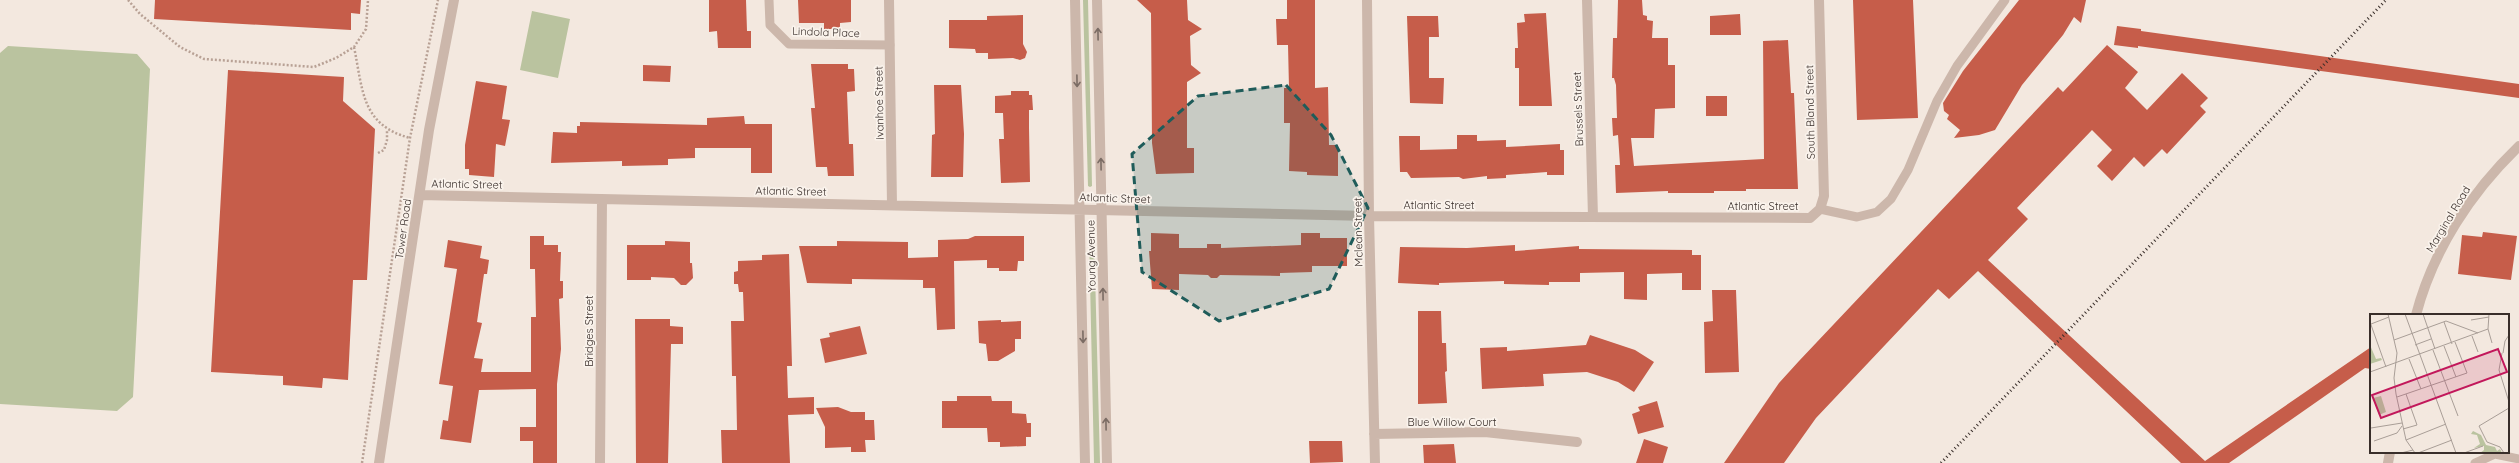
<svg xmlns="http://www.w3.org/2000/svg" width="2519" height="463" viewBox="0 0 2519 463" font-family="Quicksand,sans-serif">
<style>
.green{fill:#bac39f}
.building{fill:#c65d4a}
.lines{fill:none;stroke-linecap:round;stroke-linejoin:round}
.path{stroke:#b8a195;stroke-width:2.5;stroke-dasharray:2 2;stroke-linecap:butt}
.service{stroke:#ccb7ab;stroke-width:9}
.minor{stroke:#ccb7ab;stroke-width:10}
.rail{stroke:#392e2a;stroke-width:3;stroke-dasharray:1 3;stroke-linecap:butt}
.oneway{stroke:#7b6c64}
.marked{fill:#1f5c5a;fill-opacity:0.2;stroke:#1f5c5a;stroke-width:3;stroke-dasharray:8 5;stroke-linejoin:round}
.labels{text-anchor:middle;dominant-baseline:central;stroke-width:3.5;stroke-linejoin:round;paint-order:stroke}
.street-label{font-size:11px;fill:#392e2a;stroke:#faf3ec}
.inset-road{fill:none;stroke:#a99e97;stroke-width:1}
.view{fill:#c2185b;fill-opacity:0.15;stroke:#c2185b;stroke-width:2}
.inset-edge{fill:none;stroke:#392e2a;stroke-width:2}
</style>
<rect width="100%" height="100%" fill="#f3e8df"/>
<path class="green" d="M1083 0H1088L1092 186 1090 187 1088 186Z
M532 11 570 19 558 78 520 70Z
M8 46 137 54 150 69 133 397 117 411 0 404V53Z
M1092 232 1094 234 1100 463H1094L1089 234Z"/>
<path class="building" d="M155 0H361L360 14 351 13V30L154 19Z
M709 0H746L747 31H751V48H718L717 31 709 32Z
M798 0H851V22L840 23V29H824V23H799Z
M1137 0H1187L1188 20 1202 29 1190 36 1191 65 1201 73 1187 82V148H1194V173L1156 174 1152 143 1151 13Z
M1287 0H1315V88L1328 87 1329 145H1338V176L1307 175V172L1289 171 1290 123H1284V88H1289L1288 45H1277L1276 19H1287Z
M1618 0H1642L1643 15 1647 16V20L1653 21 1652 38H1668V65H1675V108L1655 109 1654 138H1631L1634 166 1764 159 1763 41 1788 40 1791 93H1794L1798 189H1746V191H1714V193H1668V191L1616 193 1615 165H1620L1618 135 1613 136 1612 118H1617L1616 85 1614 78H1612L1613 38H1617Z
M1853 0H1913L1918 118 1857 120Z
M2019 0H2086L2081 23 2074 17 2063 35 2022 85 1995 130 1979 135 1954 138 1960 130 1947 119 1949 115 1944 111 1943 103 1963 71Z
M1546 13 1552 106H1519V68H1515V48H1518L1517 23 1525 22 1524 14Z
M1740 14 1741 35H1710V16Z
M1023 15V44L1027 52 1025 58 1020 60 1013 58 988 59V53H976L975 49 949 48V20H987V16Z
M1407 16H1438L1439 37H1429V78H1444L1443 104 1410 103Z
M2117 26 2141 29V31L2519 84V98L2138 46V48L2114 45Z
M2107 45 2138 72 2125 88 2147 110 2182 73 2208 98 2200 106 2206 112 2167 154 2162 149 2144 167 2134 157 2112 181 2097 166 2112 150 2092 130 2017 208 2028 219 1988 260 2205 461 2371 347V369L2365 368 2229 463H2181L1978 271 1949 299 1938 289 1816 418 1784 463H1724L1779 383 1799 361 2058 87 2063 92Z
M811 64H848V69H854L855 91 847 92 849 144H853L854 176H828L827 167H816L811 108H815Z
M643 65 671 66 670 82 643 81Z
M228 70 344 77 343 101 375 129 367 280H353L348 380 323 378 322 388 283 385V376L211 372Z
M476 81 507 86 502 119 510 120 505 146 496 144 494 177 469 175V169H465V145Z
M934 85H961L964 134 963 177H931L932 135 935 134Z
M1011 91H1029V95H1032L1033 110H1029V128L1030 182 1001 183 999 139H1004L1003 113H995V96L1011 95Z
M1706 96H1727V116H1706Z
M744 116 745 124H772V173H751V148H695V158L668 159V165L622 166V161L551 163 553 132 577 133V126H580V122L707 125V118Z
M1457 135H1477V141L1506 140V147L1560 144V150H1564V175H1547V172L1506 175V178L1487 179V176L1463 179 1459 177 1411 178 1407 172H1400L1399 136H1420V150L1457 149Z
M2483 232 2517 236 2511 280 2458 274 2462 235 2482 237Z
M1151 233 1179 234V248H1207V244H1221V248L1301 245V233H1320V238H1347V266H1312V272L1280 273V276L1220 275 1217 278H1211L1208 275 1179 274V290L1152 289 1149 251H1151Z
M530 236H544V245H558V252H561L560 281H563V298L559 299 561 349 557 384V463H533V441H520V427H536V389L479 390 471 443 440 439 443 420 448 421 453 386 439 384 457 269 444 267 448 240 482 246 480 258 489 260 487 274H484L477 322 482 323 474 358 483 359 481 372H531V317H536L535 269H530Z
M975 236H1024V261H1018L1017 271H999V268H987V260L954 261 955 329 937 330 935 288H923V280L852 279V284L807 283 799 246H837V241L908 242V258L938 257V240L968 239Z
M665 241 690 242V263H692L693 278 686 285H681L674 278 651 277V280H627V245H665Z
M1515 245V251L1579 246V249L1692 250V255H1701V290H1682V273L1647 274V300L1624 299V272L1580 273V282H1549V285L1504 284V281L1439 283V285L1398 283 1400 247 1467 248Z
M789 254 792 366H787L788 398 814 397V414L788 415 790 463H722L721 430H737L736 376H732L731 321H744L743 292H739L738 284H734V272L738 271V261L762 260V255Z
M1712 290H1736L1739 372 1705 373 1704 322 1713 321Z
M1418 311H1441L1442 343H1446L1447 371 1445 372 1447 403 1418 404Z
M635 319H670V326L683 327V344H671L668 463H636Z
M1001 320V322L1021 321V339H1015V351L998 361H988L986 344 979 343 978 321Z
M860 326 867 354 825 363 820 339 830 337 829 333Z
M1590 335 1635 350 1654 362 1634 392 1618 382 1587 372 1543 374 1544 386 1482 389 1480 348 1507 347V351L1586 345Z
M957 396H991L992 401H1012V413L1026 414 1027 423H1031V437H1026V446L1000 447V442H988L987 428H942V401H957Z
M1657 401 1664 427 1638 434 1632 414 1640 411 1638 407Z
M838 407 851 412H865V420H874L875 440H865L866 452H851V447L825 448V427L816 408Z
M1644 439 1668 447 1663 463H1636Z
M1309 441H1342L1343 462 1310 463Z
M1454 444 1456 463H1424L1423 445Z"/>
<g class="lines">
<path class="path" d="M128 0 140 14 180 47 204 59 314 67 336 58 354 47 366 29 368 0
M354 47C363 90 361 125 410 138
M378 153 384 150 387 140V130
M362 463 410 138 438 0"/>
<path class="service" d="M769 0 770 25 789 44 890 45
M1820 209 1857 217 1877 212 1891 199 1908 170 1937 101 1957 66 2005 0
M2475 463 2495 454 2519 459"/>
<path class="minor" d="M889 0 892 205
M1075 0 1085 463
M1097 0 1107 463
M1367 0 1369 216 1375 463
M1587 0 1593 217
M420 195 1369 216 1810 218 1820 209 1824 196 1819 0
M2416 315C2433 250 2471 192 2519 146
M1374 434 1485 432 1577 442
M379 463 429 130 454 0
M600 463 602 199
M2388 463 2390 452"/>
<path class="rail" d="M1941 463 2386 0"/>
</g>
<defs><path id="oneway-shaft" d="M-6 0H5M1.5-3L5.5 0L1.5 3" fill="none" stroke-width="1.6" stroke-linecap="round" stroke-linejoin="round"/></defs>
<g class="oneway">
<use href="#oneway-shaft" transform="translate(1098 34) rotate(-91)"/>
<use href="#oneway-shaft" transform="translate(1077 81) rotate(89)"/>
<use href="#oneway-shaft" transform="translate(1101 164) rotate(-91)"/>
<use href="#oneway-shaft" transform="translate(1103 294) rotate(-91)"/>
<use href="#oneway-shaft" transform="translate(1083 337) rotate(89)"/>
<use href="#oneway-shaft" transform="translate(1106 424) rotate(-91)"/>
</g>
<path class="marked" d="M1286 85 1331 135 1368 208 1329 289 1219 321 1142 272 1132 154 1198 96Z"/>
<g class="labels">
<g class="street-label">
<text transform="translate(826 32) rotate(2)">Lindola Place</text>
<text transform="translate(879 103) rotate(-91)">Ivanhoe Street</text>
<text transform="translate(1578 109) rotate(-92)">Brussels Street</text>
<text transform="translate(1810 112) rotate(-91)">South Bland Street</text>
<text transform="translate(467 184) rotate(1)">Atlantic Street</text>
<text transform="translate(791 191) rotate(1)">Atlantic Street</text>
<text transform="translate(1115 198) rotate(2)">Atlantic Street</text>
<text x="1439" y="205">Atlantic Street</text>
<text x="1763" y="206">Atlantic Street</text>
<text transform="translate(2448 219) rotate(-59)">Marginal Road</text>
<text transform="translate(403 229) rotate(-82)">Tower Road</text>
<text transform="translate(1358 232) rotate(-91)">Mclean Street</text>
<text transform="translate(1091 256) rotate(-91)">Young Avenue</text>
<text transform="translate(589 331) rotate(-90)">Bridges Street</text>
<text x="1452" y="422">Blue Willow Court</text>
</g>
</g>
<g transform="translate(2370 314)">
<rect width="139" height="139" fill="#f3e8df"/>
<path d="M0 31 6 45 11 44 12 46 0 50ZM11 82 16 98 9 101 3 84ZM103 117 111 121 116 131 125 133 127 137 130 135 132 139H110L114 136V132L104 134 110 130 107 121 101 120Z" fill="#bac39f"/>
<path class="inset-road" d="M18 0 27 39 24 64 26 80 36 126 45 139M35 0 86 139M53 0 65 35M101 6 119 3M0 8 16 53M74 8 82 30M1 10 19 3M118 15 119 0M118 15 122 29M102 22 108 38M24 26 76 7 108 19M45 31 61 25M74 32 86 63M63 36 88 102M132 39 129 56 139 88M133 39 135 27 139 21M39 45 51 75M0 58 118 15M27 83 97 59 85 28M1 114 32 109M33 115 47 111 36 80M36 126 76 110M4 127 27 119 32 112M31 139 43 136M48 139 82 126M94 139 113 132M134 139 130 133 117 128 109 112 139 94"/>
<path class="view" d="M128 35 137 58 11 104 2 81Z"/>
<rect width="139" height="139" class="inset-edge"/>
</g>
</svg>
